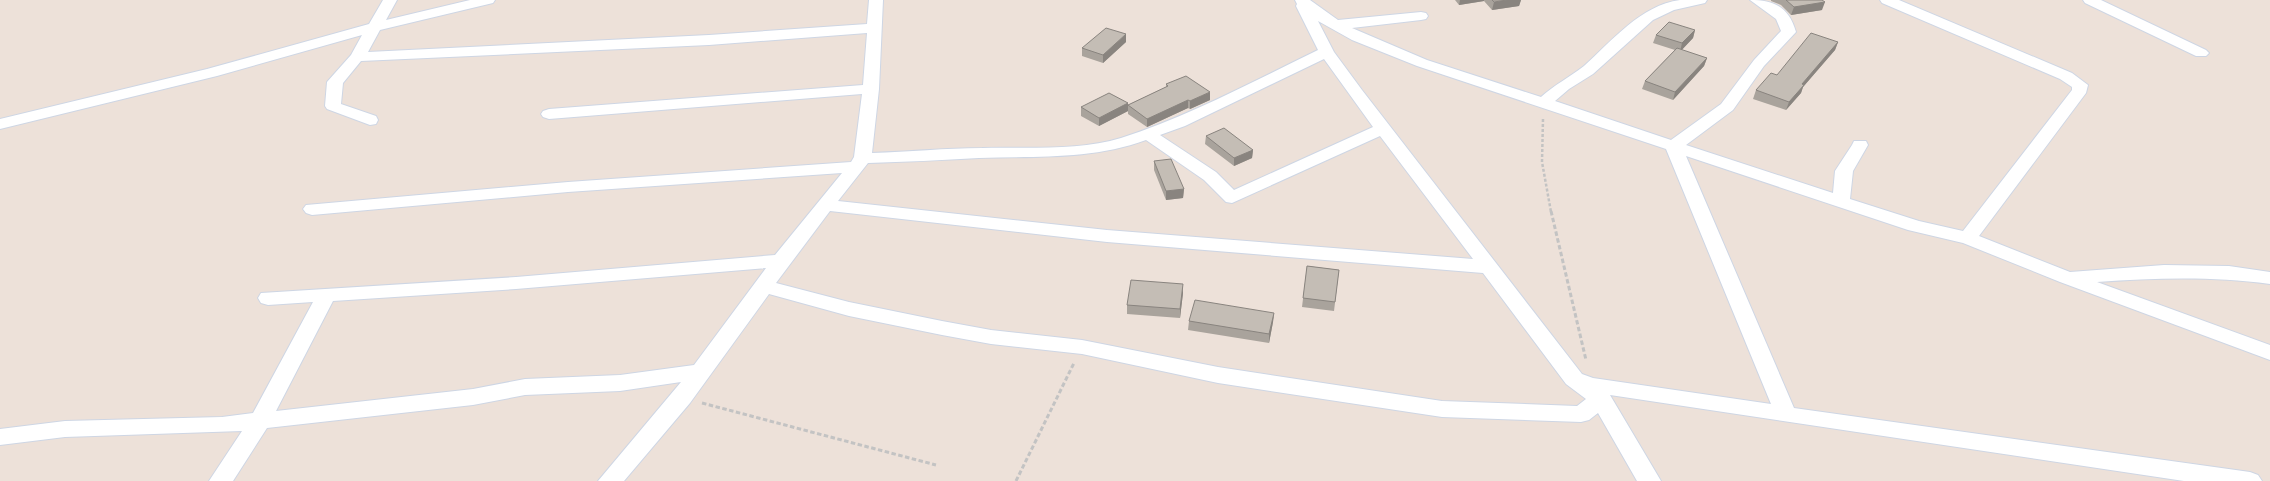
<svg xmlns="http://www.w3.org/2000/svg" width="2270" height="481" viewBox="0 0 2270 481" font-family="'Golos Text',sans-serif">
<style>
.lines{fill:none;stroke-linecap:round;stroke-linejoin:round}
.street-casing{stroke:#ced6e4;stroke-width:2}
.path-far1{stroke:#c3c3c3;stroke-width:2.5;stroke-dasharray:3 2;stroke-linecap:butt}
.path{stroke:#c3c3c3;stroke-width:3;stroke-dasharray:4.5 2.5;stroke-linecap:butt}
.street{fill:#fff;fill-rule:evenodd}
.wall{fill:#a9a39c}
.shaded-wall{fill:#89847f}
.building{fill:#c4bdb5;stroke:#89847f}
</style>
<rect width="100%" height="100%" fill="#ede1d9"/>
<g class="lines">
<g class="street-casing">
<path id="street" d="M383 0H397L386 20 470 0H495L493 3 380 30 368 52 709 35 867 24 869 0H883L879 89 872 153C909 152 945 148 982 148 1025 147 1080 151 1121 138 1189 116 1254 81 1318 50L1296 6 1297 4 1295 0H1310L1338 20 1421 12 1426 13 1428 16 1426 19 1421 20 1352 28 1427 60 1541 97C1554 85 1570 77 1584 66 1612 41 1641 5 1680 0 1689 0 1698 0 1707 0L1705 3 1674 10 1653 20 1593 74 1569 89 1555 101 1671 140 1721 104 1754 60 1781 31 1776 19 1750 0C1774 0 1789 7 1796 32L1764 66 1733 110 1686 145 1833 193 1835 171 1852 145 1854 141H1866L1868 145 1853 171 1850 199 1919 221 1963 231 2072 90V87L2060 79 1882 3 1880 0H1899L2072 73 2088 85 2086 93 1979 236 2070 272 2164 265 2229 266 2270 272V284C2211 276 2156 278 2097 282L2270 345V360L2060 282 1963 243 1908 230 1686 156 1794 408 2250 472 2258 475 2262 481H2184L1610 395 1661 481H1637L1598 413 1589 420 1581 422 1442 417 1218 383 1082 354 991 344 942 335 849 316 769 294 690 403 624 481H598L681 382 620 391 525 395 473 405 267 428 233 481H209L242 431 65 437 0 445V429L65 421 222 417 253 413 313 302 268 305 261 303 258 298 261 293 516 277 775 255 842 173 568 192 312 215 306 213 303 209 306 205 568 182 851 162 854 157 862 94 549 119 543 117 541 114 543 111 549 109 863 85 867 33 709 45 361 61 343 83 341 104 376 116 378 120 376 124 370 125 327 109 325 106 327 82 351 55 362 35 217 76 0 129V119L207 69 369 24ZM1318 21 1352 40 1417 66 1666 149 1771 404 1593 378 1582 374 1362 90 1334 52ZM1324 59 1373 127 1234 190 1216 172 1160 135 1185 126ZM1380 136 1473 259 1107 230 838 201 868 163C905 162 942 160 979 158 1035 156 1092 160 1146 140L1204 180 1226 202 1232 203ZM830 211 1107 242 1483 273 1566 384 1586 399 1577 406 1442 401 1218 367 1082 340 991 330 942 321 849 302 776 283ZM766 268 694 365 620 375 525 379 473 389 276 411 333 301 516 289Z
M2083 0H2101L2206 50 2209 53 2206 56H2196L2085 3Z"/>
</g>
<path class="path-far1" d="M1543 119 1542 162 1551 212"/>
<path class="path" d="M1551 211 1586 360
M702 403 936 465
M1016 481 1074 363"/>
<use href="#street" class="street"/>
</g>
<path class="wall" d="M1455 0H1521L1519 6 1492 10 1484 1 1459 5Z
M1771 0H1822V10L1791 15 1781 5 1771 1Z
M1695 30 1693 38 1681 50 1707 58 1704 66 1673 100 1642 89 1645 81 1675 50 1653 43 1656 35Z
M1126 42 1103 63 1082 56V48Z
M1838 42 1835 50 1803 87 1801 93 1786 110 1753 99 1756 90 1777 75Z
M1166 84 1210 100 1190 109 1188 108 1147 127 1128 114V105L1166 87Z
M1128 103V111L1099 126 1081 116V107Z
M1206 136 1253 150 1252 158 1234 166 1205 144Z
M1154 161 1184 189 1183 198 1166 200 1154 170Z
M1307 266 1339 270 1334 311 1302 307Z
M1183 293 1180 318 1127 314V305Z
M1274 313 1273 322 1269 343 1188 330 1189 321Z"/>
<path class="shaded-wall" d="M1460 0H1484V1L1459 5Z
M1507 0H1521L1519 6 1492 10 1494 2Z
M1825 2 1822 10 1791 15 1794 7Z
M1695 30 1693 38 1680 52 1682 43Z
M1126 34V42L1103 63V55Z
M1838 42 1835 50 1803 87 1801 93 1786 110 1789 102 1802 84Z
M1707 58 1704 66 1673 100 1675 92Z
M1210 92V100L1190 109V101Z
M1188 100V108L1147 127V119Z
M1128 103V111L1099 126V118Z
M1253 150 1252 158 1234 166V158Z
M1184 189 1183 198 1166 200V191Z
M1183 284V293L1180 318V309Z
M1274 313 1273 322 1269 343V334Z"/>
<path class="building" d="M1492 0H1507L1494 2Z
M1786 0H1822L1825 2 1794 7Z
M1669 22 1695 30 1682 43 1656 35Z
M1106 28 1126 34 1103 55 1082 48Z
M1811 33 1838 42 1802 84 1804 85 1789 102 1756 90 1771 73 1777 75Z
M1677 48 1707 58 1675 92 1645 81Z
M1186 76 1210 92 1190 101 1188 100 1147 119 1128 105 1168 86 1166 84Z
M1109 93 1128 103 1099 118 1081 107Z
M1224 128 1253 150 1234 158 1206 136Z
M1171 159 1184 189 1166 191 1154 161Z
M1307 266 1339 270 1335 302 1303 298Z
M1131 280 1183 284 1180 309 1127 305Z
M1195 300 1274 313 1269 334 1189 321Z"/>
</svg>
